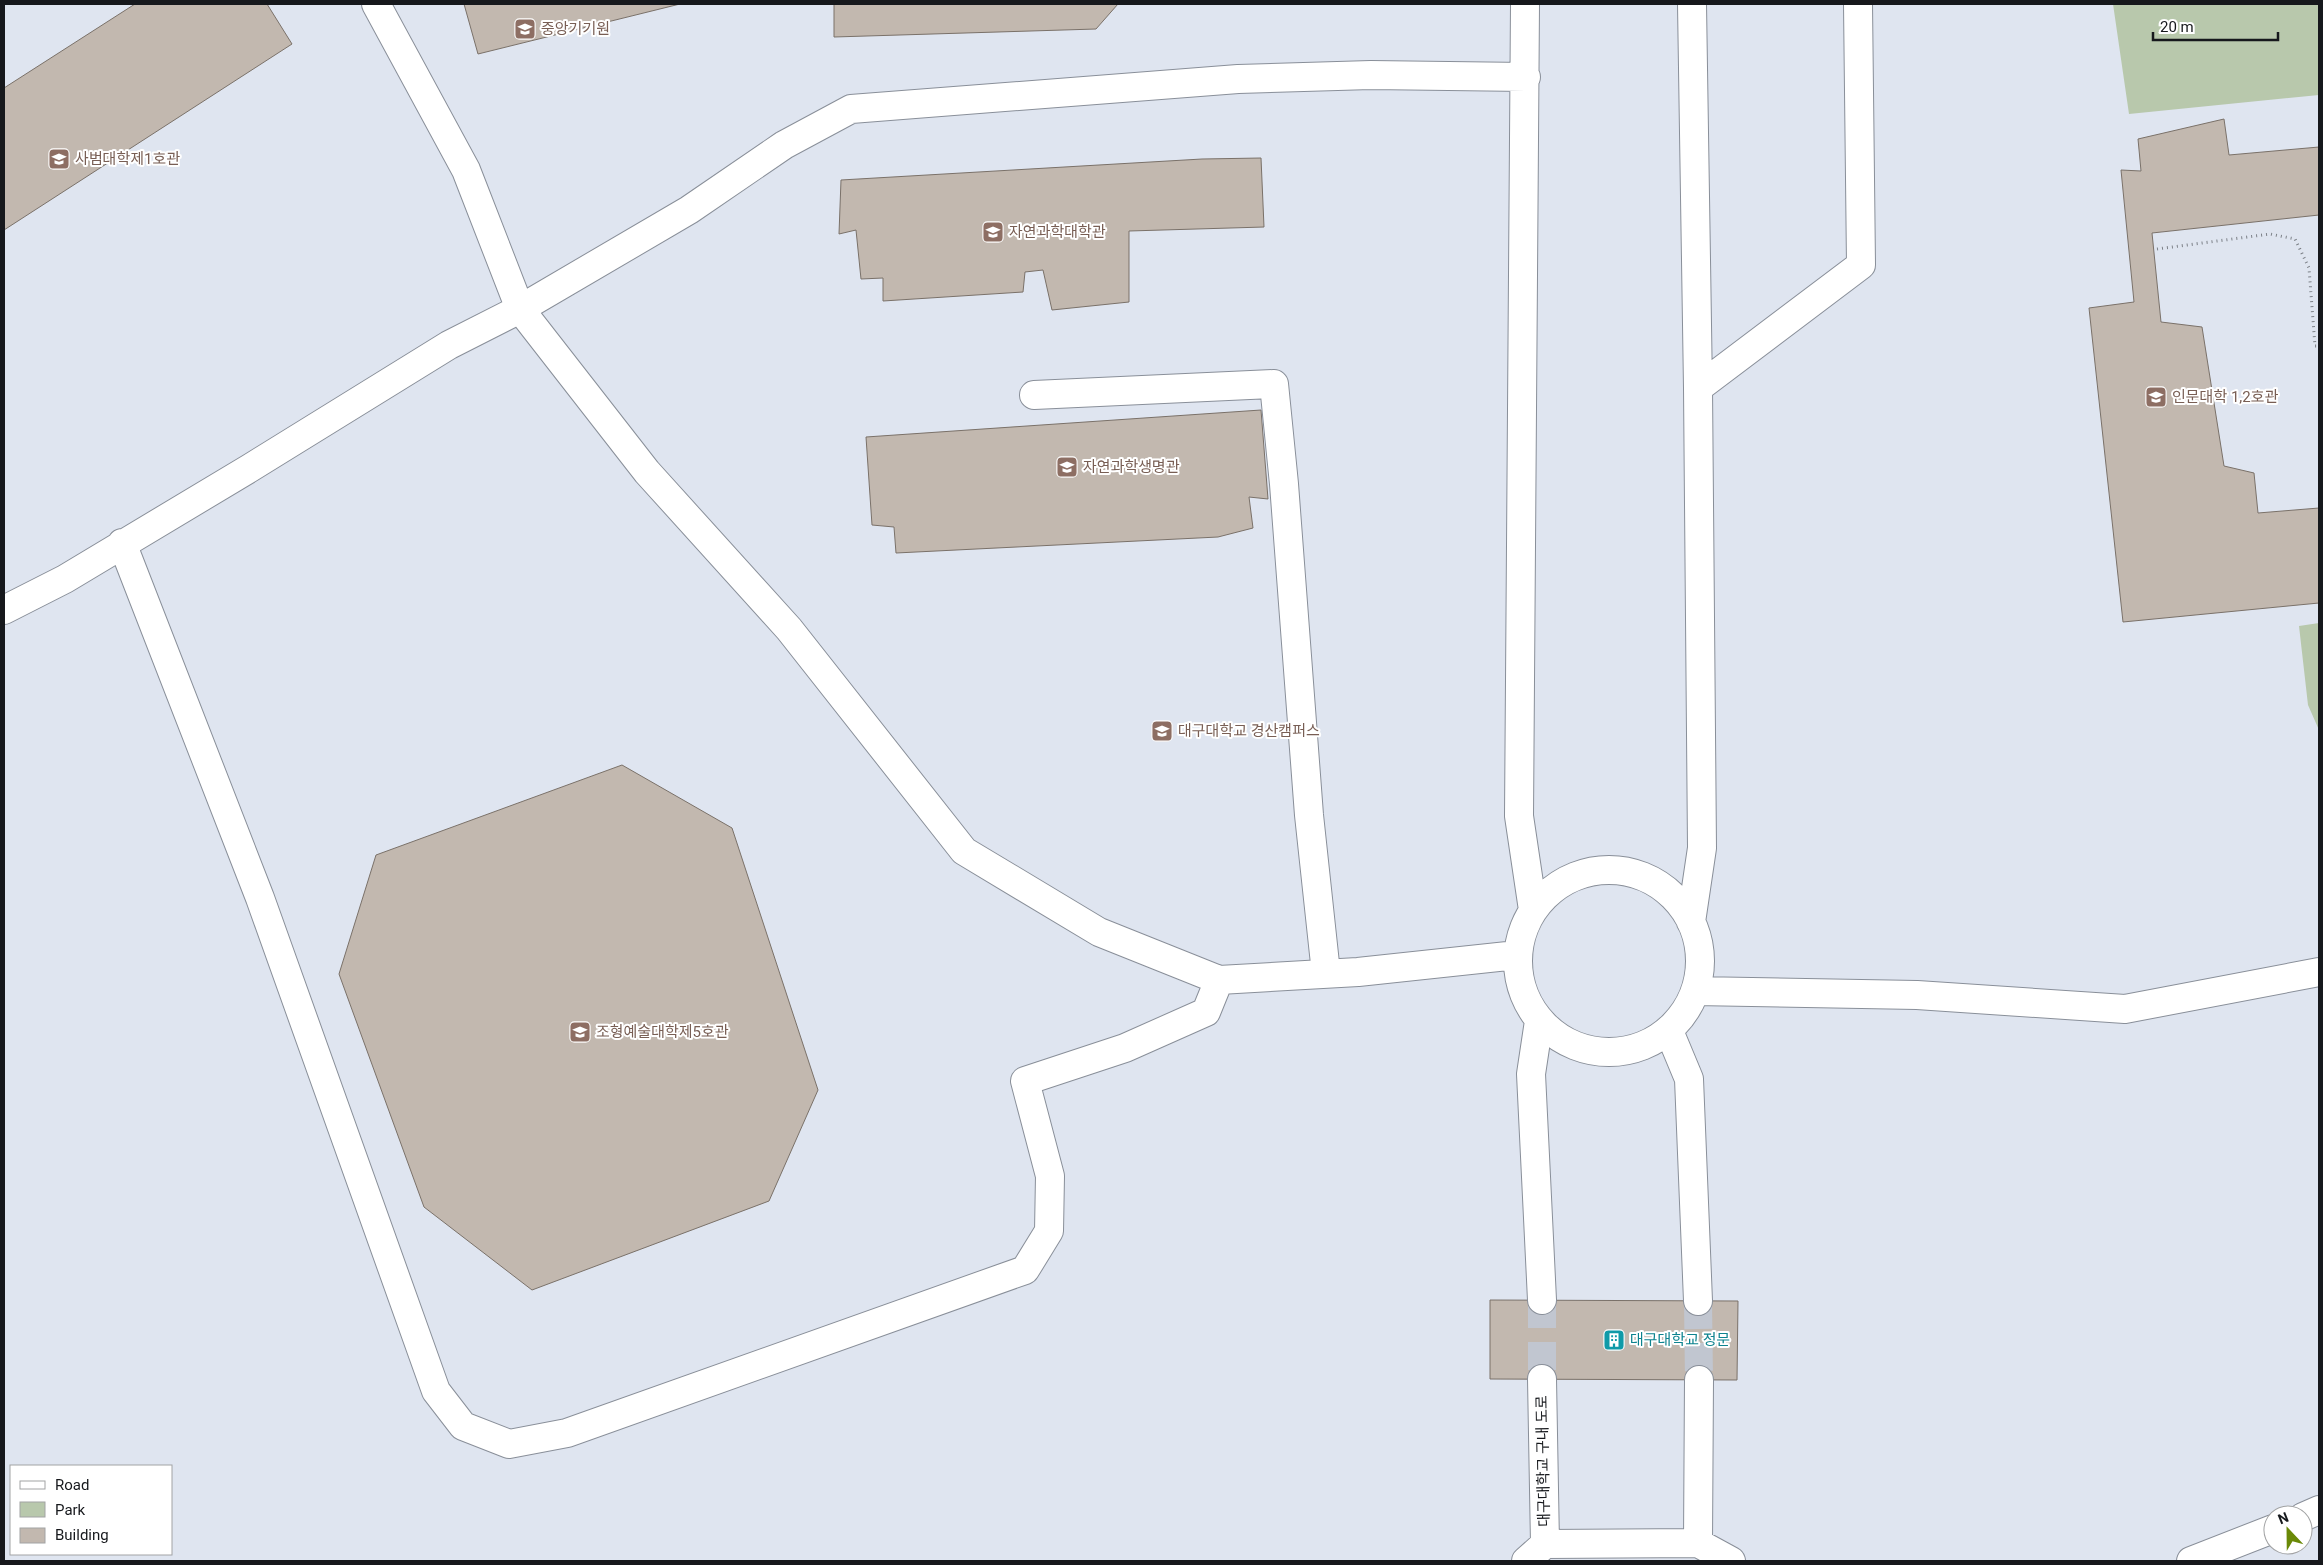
<svg xmlns="http://www.w3.org/2000/svg" width="2323" height="1565" viewBox="0 0 2323 1565" font-family="Roboto,'Noto Sans KR',sans-serif">
<style>
.green{fill:#b8c8ac}
.building{fill:#c2b8af;stroke:#7a7169}
.lines{fill:none;stroke-linecap:round;stroke-linejoin:round}
.minor-tunnel{stroke:#c1c6d0;stroke-width:28;stroke-dasharray:28 14;stroke-linecap:butt}
.minor-casing{stroke:#898f99;stroke-width:30}
.path{stroke:#7c8087;stroke-width:3;stroke-dasharray:1 4;stroke-linecap:butt}
.minor{stroke:#fff;stroke-width:28}
.labels{text-anchor:middle;dominant-baseline:central;stroke-width:4;stroke-linejoin:round;paint-order:stroke}
.education-label{font-size:15px;fill:#785e54;stroke:#fff;text-anchor:start}
.culture-label{font-size:15px;fill:#0d838f;stroke:#fff;text-anchor:start}
.street-label{font-size:15px;fill:#16181c;stroke:#fff}
</style>
<rect width="100%" height="100%" fill="#dfe5f0"/>
<path class="green" d="M2113 4H2319V95L2129 114Z
M2319 623V730L2308 705 2299 626Z"/>
<path class="building" d="M135 4H267L292 44 4 230V88Z
M464 4H680L478 54Z
M834 4H1118L1096 29 834 37Z
M2224 119 2229 155 2319 147V215L2152 233 2161 322 2202 327 2224 466 2254 473 2258 513 2319 508V603L2123 622 2089 308 2134 302 2121 170 2141 171 2138 139Z
M1261 158 1264 227 1129 231V302L1052 310 1043 270 1025 272 1023 292 883 301V278L861 279 856 230 839 234 841 180 1202 159Z
M1261 410 1268 499 1249 497 1253 528 1218 537 896 553 894 527 872 525 866 437Z
M622 765 732 828 818 1090 769 1201 532 1290 424 1207 339 974 376 855Z
M1490 1300 1738 1301 1737 1380 1490 1379Z"/>
<g class="lines">
<path class="minor-tunnel" d="M1542 1300V1379
M1698 1301 1699 1380"/>
<g class="minor-casing">
<path id="minor" d="M376 4 466 170 520 309 689 210 784 145 851 109 1238 79 1371 75 1526 77
M1525 4 1519 816 1533 910
M1698 388 1861 265 1858 4
M1034 395 1274 384 1284 484 1309 815 1326 973
M122 543 260 898 436 1391 463 1426 509 1444 567 1433 1025 1270 1049 1231 1050 1176 1025 1081 1125 1048 1206 1012 1219 980
M4 610 65 579 250 468 449 345 520 309 647 472 789 629 964 851 1099 932 1219 980 1358 972 1517 955
M1518 961a91 91 0 1 1 182 0a91 91 0 1 1-182 0Z
M1691 922 1702 848 1698 388 1692 4
M1695 991 1917 995 2125 1009 2319 972
M1539 1021 1531 1074 1542 1300
M1669 1031 1689 1079 1698 1301
M1542 1379 1545 1544
M2303 1517 2319 1510
M1698 1543 1699 1380
M1526 1561 1545 1544 1698 1543 1731 1561
M2191 1561 2273 1529"/>
</g>
<path class="path" d="M2157 249 2270 234 2295 239 2309 268 2315 346H2319"/>
<use href="#minor" class="minor"/>
</g>
<defs>
<g id="university-square" transform="scale(1.125)"><rect x="-9" y="-9" width="18" height="18" rx="4" fill="#8d6e63" stroke="#fff"/><path d="M0-5L7-2L0 1L-7-2ZM-4 1L0 2.5L4 1V4Q0 6-4 4Z" fill="#fff"/></g>
<g id="building-square" transform="scale(1.125)"><rect x="-9" y="-9" width="18" height="18" rx="4" fill="#0f9aa8" stroke="#fff"/><path d="M-4-6H4V6H1V3H-1V6H-4ZM-2.5-4.3h1.7v1.8h-1.7ZM.8-4.3h1.7v1.8H.8ZM-2.5-1h1.7V.8h-1.7ZM.8-1h1.7V.8H.8Z" fill="#fff"/></g>
</defs>
<g fill-rule="evenodd">
<use href="#university-square" x="525" y="29"/>
<use href="#university-square" x="59" y="159"/>
<use href="#university-square" x="993" y="232"/>
<use href="#university-square" x="2156" y="397"/>
<use href="#university-square" x="1067" y="467"/>
<use href="#university-square" x="1162" y="731"/>
<use href="#university-square" x="580" y="1032"/>
<use href="#building-square" x="1614" y="1340"/>
</g>
<g class="labels">
<g class="education-label">
<text x="541" y="29">중앙기기원</text>
<text x="75" y="159">사범대학제1호관</text>
<text x="1009" y="232">자연과학대학관</text>
<text x="2172" y="397">인문대학 1,2호관</text>
<text x="1083" y="467">자연과학생명관</text>
<text x="1178" y="731">대구대학교 경산캠퍼스</text>
<text x="596" y="1032">조형예술대학제5호관</text>
</g>
<g class="culture-label">
<text x="1630" y="1340">대구대학교 정문</text>
</g>
<g class="street-label">
<text transform="translate(1543 1461) rotate(-91)">대구대학교 구내 도로</text>
</g>
</g>
<rect width="2323" height="1565" fill="none" stroke="#16181c" stroke-width="10"/>
<rect x="10" y="1465" width="162" height="90" fill="#ffffff" stroke="#a2a3a4"/>
<rect x="20" y="1481" width="25" height="8" fill="#ffffff" stroke="#a2a3a4"/>
<text x="55" y="1490" font-size="15" fill="#16181c">Road</text>
<rect x="20" y="1502" width="25" height="15" fill="#b8c8ac" stroke="#a2a3a4"/>
<text x="55" y="1515" font-size="15" fill="#16181c">Park</text>
<rect x="20" y="1528" width="25" height="15" fill="#c2b8af" stroke="#a2a3a4"/>
<text x="55" y="1540" font-size="15" fill="#16181c">Building</text>
<g transform="translate(2288 1530) rotate(338)"><circle r="24" fill="#ffffff" stroke="#a2a3a4"/>
<path d="M0-4L9 19L0 12L-9 19Z" fill="#6a8907"/>
<text y="-8" font-size="14" font-weight="bold" text-anchor="middle" fill="#16181c">N</text>
</g>
<path d="M2153 32v8h125v-8" fill="none" stroke="#16181c" stroke-width="2.5"/>
<text x="2160" y="32" font-size="15" fill="#16181c" stroke="#ffffff" stroke-width="4" paint-order="stroke">20 m</text>
</svg>
